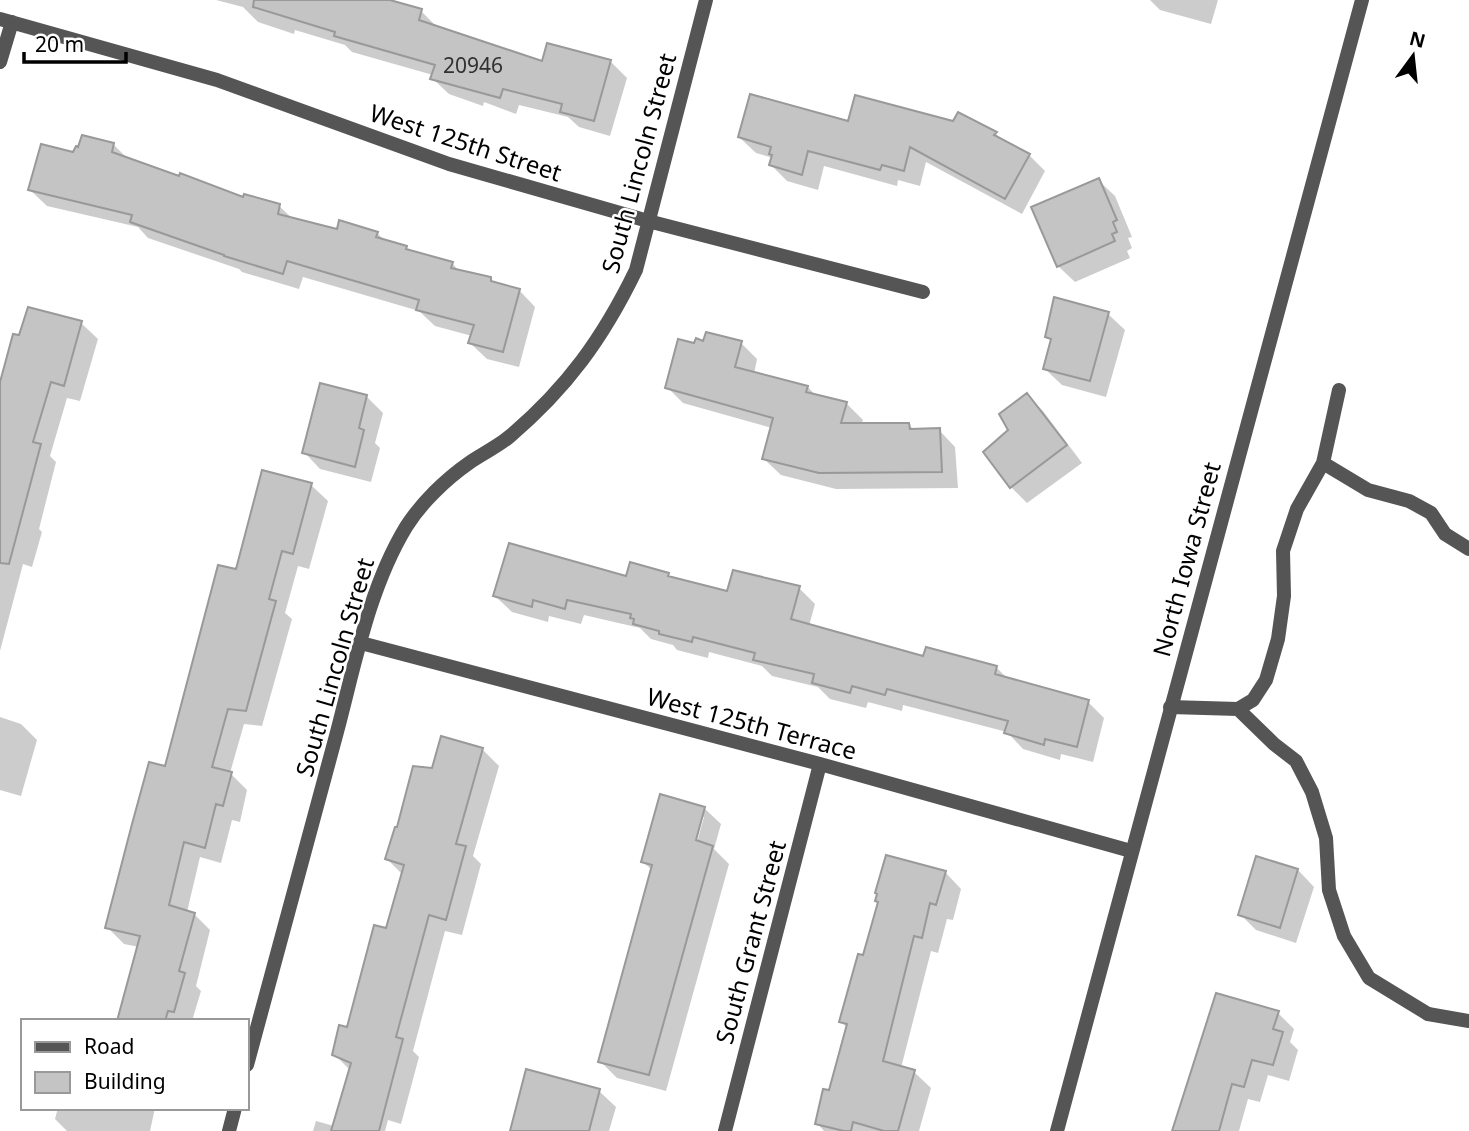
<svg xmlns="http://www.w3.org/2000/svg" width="1469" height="1131" viewBox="0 0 1469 1131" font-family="'Noto Sans',sans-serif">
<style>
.shadow{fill:#0003;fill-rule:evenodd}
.building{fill:#c4c4c4;stroke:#999;stroke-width:2}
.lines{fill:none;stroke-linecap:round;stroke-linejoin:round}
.service{stroke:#555;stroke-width:14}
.minor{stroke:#555;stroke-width:14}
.tertiary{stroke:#555;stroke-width:14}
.labels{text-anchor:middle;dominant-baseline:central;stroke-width:5;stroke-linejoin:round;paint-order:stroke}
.number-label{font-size:21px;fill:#313131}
.street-label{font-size:24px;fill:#000;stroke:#fff}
</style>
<rect width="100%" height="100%" fill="#fff"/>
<path class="shadow" d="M216 0H384L421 11 438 28 543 63 610 61 627 78 610 136 579 127 568 117 519 105 516 114 484 102 483 106 449 94 432 78 433 75 352 52 345 45 295 30 294 34 258 22 243 7Z
M1150 0H1218L1211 24 1160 10Z
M849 123 995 133 1005 143 1029 155 1045 171 1022 214 926 162 920 186 898 180 897 186 824 166 818 190 787 181 771 165 773 158 756 153 739 137Z
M113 144 129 160 245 199 279 206 293 219 338 231 377 233 385 241 406 247 410 252 452 263 460 272 490 279 495 284 519 290 535 307 519 367 487 359 470 343 472 336 435 326 419 311 303 277 299 289 242 272 239 269 148 238 138 227 47 206 30 190 74 154Z
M1098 180 1115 196 1132 237 1128 238 1132 248 1127 251 1130 258 1075 282 1058 266Z
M1108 314 1125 330 1106 397 1062 385 1045 369 1052 342 1047 336Z
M81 323 98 339 80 401 67 398 50 456 56 462 39 529 42 532 32 567 23 564 0 651V400L20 338Z
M741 343 757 359 754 374 808 387 816 396 846 403 863 420 861 425 908 424 915 431 939 430 955 447 958 488 836 489 781 475 764 459 772 428 683 403 667 387 696 345Z
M1027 395 1043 411 1082 463 1027 503 1011 487 1010 431Z
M367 397 383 413 375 443 380 448 371 482 320 469 304 452Z
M311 485 328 501 309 569 298 566 285 613 292 619 262 726 244 724 230 773 247 790 240 822 232 820 221 863 200 857 187 912 194 914 210 930 196 986 201 991 192 1021H118L139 947 124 944 107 927 237 571Z
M668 574 673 579 728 593 799 588 815 604 809 626 925 658 996 667 1009 680 1088 702 1104 718 1093 762 1061 754 1060 760 1023 749 1007 732 903 705 902 711 868 702 866 708 830 699 818 687 772 676 762 666 709 652 708 658 677 650 673 645 651 639 640 628 584 615 581 624 549 616 548 622 512 612 495 596Z
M0 717 21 724 37 740 21 796 0 790Z
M482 749 499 766 473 856 481 864 462 935 445 931 413 1051 419 1057 401 1124 388 1120 385 1131H313L316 1121 334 1126 350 1070 334 1054 348 1029 387 930 403 875 387 859 433 770Z
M704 808 721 824 714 849 729 864 666 1091 617 1078 600 1061 652 870 643 862ZM701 817H704L695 849 692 848Z
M1298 870 1314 887 1296 943 1256 930 1240 914Z
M945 872 961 889 953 920 947 919 938 953 931 951 901 1068 914 1072 931 1088 919 1131H824L817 1123 830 1092 848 1028 841 1022 865 957 879 903 877 901Z
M1278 1013 1294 1029 1290 1042 1298 1050 1289 1081 1268 1075 1260 1102 1248 1099 1239 1131H1174Z
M599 1091 616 1107 609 1131H512Z
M58 1108H155L150 1131H67L55 1119Z"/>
<path class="building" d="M254 0H390L422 9 419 20 542 61 547 43 611 60 594 121 560 112 562 104 503 89 500 98 430 79 435 65 334 36 335 32 253 7Z
M750 94 848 121 855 95 953 121 958 112 997 132 994 135 1030 154 1005 199 910 147 904 171 882 165 880 170 808 151 802 175 769 165 772 155 769 154 771 147 738 137Z
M82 135 114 143 112 152 179 176 180 173 243 197 244 194 280 204 278 214 337 229 339 220 378 232 376 237 407 246 406 249 453 262 451 268 491 277V281L520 289 503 352 468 343 474 325 416 310 419 300 287 261 283 274 224 256V255L130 222 132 215 28 190 41 144 73 152 76 146 78 147Z
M1099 178 1117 220 1113 222 1117 232 1112 234 1115 241 1057 267 1031 207Z
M1054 297 1109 312 1090 381 1043 369 1051 339 1045 337Z
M28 307 82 321 64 386 51 382 33 442 41 444 9 564 0 563V382L13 334 19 335Z
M706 332 742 341 735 367 808 386 806 392 847 402 841 423H909L910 429 940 428 942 472 819 473 762 459 773 418 665 388 678 339 694 343 696 338 703 341Z
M320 383 367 395 359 428 364 430 355 467 302 453Z
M1027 393 1067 445 1010 488 983 452 1008 430 999 414Z
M262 470 312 483 293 554 282 551 269 599 276 601 246 711 228 709 212 767 232 772 223 806 216 804 205 848 184 842 169 905 195 913 179 971 185 973 174 1012 168 1011 165 1021H117L140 936 105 928 132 824 149 762 165 766 218 565 236 569Z
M509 543 626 576 630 562 669 573 668 576 727 591 733 570 800 586 791 619 923 656 926 647 997 666 995 674 1089 700 1077 747 1045 739 1044 745 1004 733 1008 721 887 689 885 695 852 686 850 693 812 683 814 674 753 660 755 653 693 637 692 642 659 634V631L633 624 634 619 630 618 631 614 567 600 565 609 533 600 532 607 493 596Z
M441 736 483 748 456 844 466 846 446 920 429 915 396 1037 403 1039 379 1131H331L351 1063 332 1055 339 1025 347 1027 374 925 386 928 404 865 385 859 395 827H397L413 766 432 768Z
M660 794 705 807 696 840 713 846 649 1075 598 1062 652 865 641 862Z
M886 855 946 871 936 905 930 903 922 938 914 936 883 1061 915 1070 898 1131H884L853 1122 851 1131H844L815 1124 823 1089 829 1090 847 1024 839 1022 858 954 863 955 878 902 875 901 877 894 875 893Z
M1256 856 1298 869 1280 928 1238 915Z
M1216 993 1279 1011 1273 1029 1283 1032 1273 1065 1252 1060 1244 1087 1232 1084 1219 1131H1172Z
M526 1069 600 1089 589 1131H510Z"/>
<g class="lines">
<path class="service" d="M1323 463 1368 490 1409 501 1431 513 1445 534 1469 549
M1170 707 1238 709 1253 700 1266 680 1278 639 1284 596 1283 551 1297 509 1323 463 1339 390
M1238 709 1274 744 1296 761 1312 792 1326 838 1329 890 1344 936 1369 978 1428 1014"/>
<path class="minor" d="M0 19 217 80 449 164 648 221 923 292
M0 62 12 22
M361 643 820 764 1131 851
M1428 1014 1469 1021
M247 1065C277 954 307 843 337 732 355 664 369 588 406 527 421 503 446 479 469 463 482 454 497 447 509 437 567 388 603 338 636 270L706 0
M229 1131 235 1108
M725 1131 820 764"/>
<path class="tertiary" d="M1057 1131 1362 0"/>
</g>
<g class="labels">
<g class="number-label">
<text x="473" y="65">20946</text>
</g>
<g class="street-label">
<text transform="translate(466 142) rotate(18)">West 125th Street</text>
<text transform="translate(638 163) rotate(-75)">South Lincoln Street</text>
<text transform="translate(1186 559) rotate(-75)">North Iowa Street</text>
<text transform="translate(334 667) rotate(-74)">South Lincoln Street</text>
<text transform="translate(752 723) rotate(15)">West 125th Terrace</text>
<text transform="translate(750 942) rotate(-75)">South Grant Street</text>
</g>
</g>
<rect x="21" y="1019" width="228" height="91" fill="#ffffff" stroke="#999999" stroke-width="2"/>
<rect x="35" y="1042" width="35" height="10" fill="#555555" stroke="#999999" stroke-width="2"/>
<text x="84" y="1054" font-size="21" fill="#000000">Road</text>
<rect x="35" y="1072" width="35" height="21" fill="#c4c4c4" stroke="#999999" stroke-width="2"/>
<text x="84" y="1089" font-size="21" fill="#000000">Building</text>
<g transform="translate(1413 56) rotate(15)" stroke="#ffffff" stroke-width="5" paint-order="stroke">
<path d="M0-5L12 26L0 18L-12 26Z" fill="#000000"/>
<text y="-10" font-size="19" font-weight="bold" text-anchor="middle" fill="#000000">N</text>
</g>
<path d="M24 52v10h102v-10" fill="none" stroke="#000000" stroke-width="3.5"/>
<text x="35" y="52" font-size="21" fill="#000000" stroke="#ffffff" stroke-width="5" paint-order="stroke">20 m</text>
</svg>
